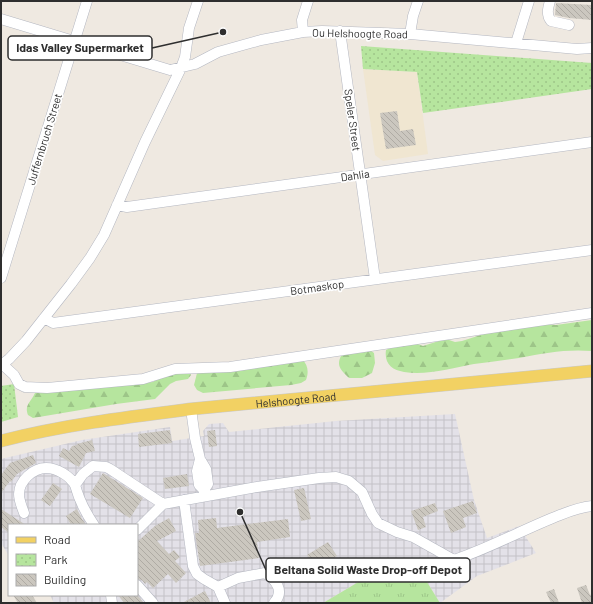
<svg xmlns="http://www.w3.org/2000/svg" width="593" height="604" viewBox="0 0 593 604" font-family="Barlow,sans-serif">
<style>
.industrial{fill:url(#industrial-grid)}
.education{fill:#f0e6d1}
.grass{fill:url(#grass-tufts)}
.forest{fill:url(#forest-firs)}
.park{fill:url(#park-dots)}
.building{fill:url(#building-back-hatch)}
.lines{fill:none;stroke-linecap:round;stroke-linejoin:round}
.minor-casing{stroke:#b4b7c1;stroke-width:11}
.major-casing{stroke:#c9c9c9;stroke-width:13}
.minor{stroke:#fff;stroke-width:10}
.major{stroke:#f2d163;stroke-width:12}
.labels{text-anchor:middle;dominant-baseline:central;stroke-width:3.5;stroke-linejoin:round;paint-order:stroke}
.street-label{font-size:11px;fill:#2e2e2e;stroke:#fff}
.leader{fill:none;stroke:#2e2e2e;stroke-width:1.5}
.callout-dot{fill:#2e2e2e;stroke:#fff;stroke-width:1.5}
.callout{fill:#fff;stroke:#2e2e2e;stroke-width:1.5}
.callout-label{font-size:12px;text-anchor:middle;font-weight:bold;fill:#2e2e2e}
</style>
<defs>
<pattern id="industrial-grid" width="8" height="8" patternUnits="userSpaceOnUse"><rect width="8" height="8" fill="#e3e1e8"/><path d="M0 4h8M4 0v8" fill="none" stroke="#c3c1c7"/></pattern>
<pattern id="grass-tufts" width="24" height="20" patternUnits="userSpaceOnUse"><rect width="24" height="20" fill="#b6e59e"/><path d="M3 7l-1-3M5 7V3M7 7l1-3M15 17l-1-3M17 17v-4M19 17l1-3" fill="none" stroke="#9dc588"/></pattern>
<pattern id="forest-firs" width="22" height="20" patternUnits="userSpaceOnUse"><rect width="22" height="20" fill="#b6e59e"/><path d="M5 1l3.5 6h-7zM16 11l3.5 6h-7z" fill="#9dc588"/></pattern>
<pattern id="park-dots" width="8" height="8" patternUnits="userSpaceOnUse"><rect width="8" height="8" fill="#b6e59e"/><path d="M2 2h.1M6 6h.1" fill="none" stroke="#9dc588" stroke-width="1.8" stroke-linecap="round"/></pattern>
<pattern id="building-back-hatch" width="6" height="6" patternUnits="userSpaceOnUse"><rect width="6" height="6" fill="#cbc7bf"/><path d="M-1 5l2 2M0 0l6 6M5-1l2 2" fill="none" stroke="#afaba4"/></pattern>
</defs>
<rect width="100%" height="100%" fill="#efe9e1"/>
<path class="industrial" d="M455 414 474 500 487 538 519 526 536 553 477 576 440 603 414 561 382 568 323 603H54L50 595H137V525H9V556L1 543V459L82 440 170 427 172 441 204 436 203 431 209 424 223 423 229 432 336 421Z"/>
<path class="education" d="M363 69 417 72 428 154 383 161 375 155Z"/>
<path class="grass" d="M414 561 440 603H323L382 568Z"/>
<path class="forest" d="M592 320V351C565 349 546 353 519 358 504 360 489 362 474 364 453 368 425 376 404 372 392 370 384 364 386 350 400 343 408 340 423 346L442 340H449L455 342 462 341 487 333 543 324 556 325Z
M367 348 374 353 375 363 372 373 362 378H349C341 370 336 366 341 356L356 349Z
M302 359C308 365 309 372 306 380L301 383 291 385 203 393 197 390 194 385 197 373 205 371Z
M189 372 191 375 188 379 176 381 170 384 155 399 116 404 33 418 28 415C24 405 31 402 35 393L46 391 153 382C163 372 176 373 189 372Z"/>
<path class="park" d="M361 46 592 63V89L423 113 417 72 363 69Z
M14 384 18 417 1 422V386Z"/>
<path class="building" d="M556 3 592 5V20L569 18 555 15Z
M397 111 400 131 413 129 416 145 386 149 380 113Z
M170 430 172 443 139 447 138 434Z
M215 430 217 446 209 447 207 431Z
M92 440 95 451 86 453 79 467 59 456 63 448 69 451 72 446 77 445V444Z
M33 455 36 463 17 474 11 482 10 481 1 493V475L10 463Z
M103 473 143 498 130 518 90 494Z
M187 474 189 486 165 489 163 478Z
M53 483 62 489 50 506 41 500Z
M304 488 311 519 301 521 294 490Z
M473 501 477 513 463 518 466 527 451 533 443 511Z
M435 503 438 511 423 517 426 527 418 530 411 511Z
M1 509 26 525H9V533L1 527Z
M77 509 82 519 86 525H71L66 516Z
M169 518 176 531 157 541 169 554 174 550 180 557 175 561 186 573 176 583 168 574 153 588 147 582 145 584 142 580 137 579V542L155 526Z
M216 518 217 528 288 519 290 537 257 542 259 558 200 566 195 533H199L198 520Z
M328 542 337 556 315 569 307 555Z
M586 585 590 595 592 594V603H582L577 588Z
M554 589 559 603H551L546 592Z
M205 591 211 603H182L203 592Z
M13 595H32L37 603H18Z
M118 595H137L144 603H124Z"/>
<g class="lines">
<g class="minor-casing">
<path id="minor" d="M550 1C548 8 546 15 551 21L569 25
M1 19 170 70 195 64 218 52 261 40 303 32 322 31 410 34 577 49 592 48
M340 31 375 279
M303 32 302 20 308 1
M410 34 413 16 418 1
M516 43 529 1
M117 205 127 207 592 142
M1 278 87 1
M44 318 53 323 592 250
M2 364 14 375 19 384 25 387 47 388 143 379 175 369 230 367 592 313
M1 365 9 359 26 341 71 284 90 258 104 235 145 142 181 68 185 57 189 28 198 1
M191 409 195 438 200 459 206 469 208 484 204 490V496
M200 459 197 471 199 485 204 490
M184 500 193 566 197 574 204 579 218 587 225 603
M24 513C22 507 19 501 19 494 19 481 33 468 46 468 57 468 70 476 75 485
M94 525C85 512 79 500 75 485L83 474 93 466 106 467 110 469 163 504
M137 530 163 504 257 487 319 478 336 477 349 481 362 492 372 514 378 523 397 532 413 537 454 560C490 548 524 529 560 515 570 511 581 507 592 506
M137 585 153 603
M218 587 238 578 265 573C276 580 285 591 274 603
M111 595 112 603"/>
</g>
<g class="major-casing">
<g id="major">
<path id="s1" d="M1 441C63 425 128 417 191 409L592 371"/>
</g>
</g>
<use href="#minor" class="minor"/>
<use href="#major" class="major"/>
</g>
<g class="labels">
<g class="street-label">
<text transform="translate(360 33) rotate(1)">Ou Helshoogte Road</text>
<text transform="translate(353 120) rotate(82)">Speler Street</text>
<text transform="translate(44 139) rotate(-73)">Juffernbruch Street</text>
<text transform="translate(355 175) rotate(-8)">Dahlia</text>
<text transform="translate(317 287) rotate(-8)">Botmaskop</text>
<text stroke="none"><textPath href="#s1" startOffset="298">Helshoogte Road</textPath></text>
</g>
</g>
<path class="leader" d="M223 32L152 48M240 512L266 570"/>
<g class="callout-dot">
<circle cx="223" cy="32" r="4"/>
<circle cx="240" cy="512" r="4"/>
</g>
<g class="callout">
<rect x="8" y="36" width="144" height="24" rx="4"/>
<rect x="266" y="558" width="204" height="24" rx="4"/>
</g>
<g class="callout-label">
<text x="80" y="52">Idas Valley Supermarket</text>
<text x="368" y="574">Beltana Solid Waste Drop-off Depot</text>
</g>
<rect width="593" height="604" fill="none" stroke="#2e2e2e" stroke-width="4"/>
<rect x="8" y="524" width="130" height="72" fill="#ffffff" stroke="#ababab"/>
<rect x="16" y="537" width="20" height="6" fill="#f2d163" stroke="#ababab"/>
<text x="44" y="544" font-size="12" fill="#2e2e2e">Road</text>
<rect x="16" y="554" width="20" height="12" fill="url(#park-dots)" stroke="#ababab"/>
<text x="44" y="564" font-size="12" fill="#2e2e2e">Park</text>
<rect x="16" y="574" width="20" height="12" fill="url(#building-back-hatch)" stroke="#ababab"/>
<text x="44" y="584" font-size="12" fill="#2e2e2e">Building</text>
</svg>
